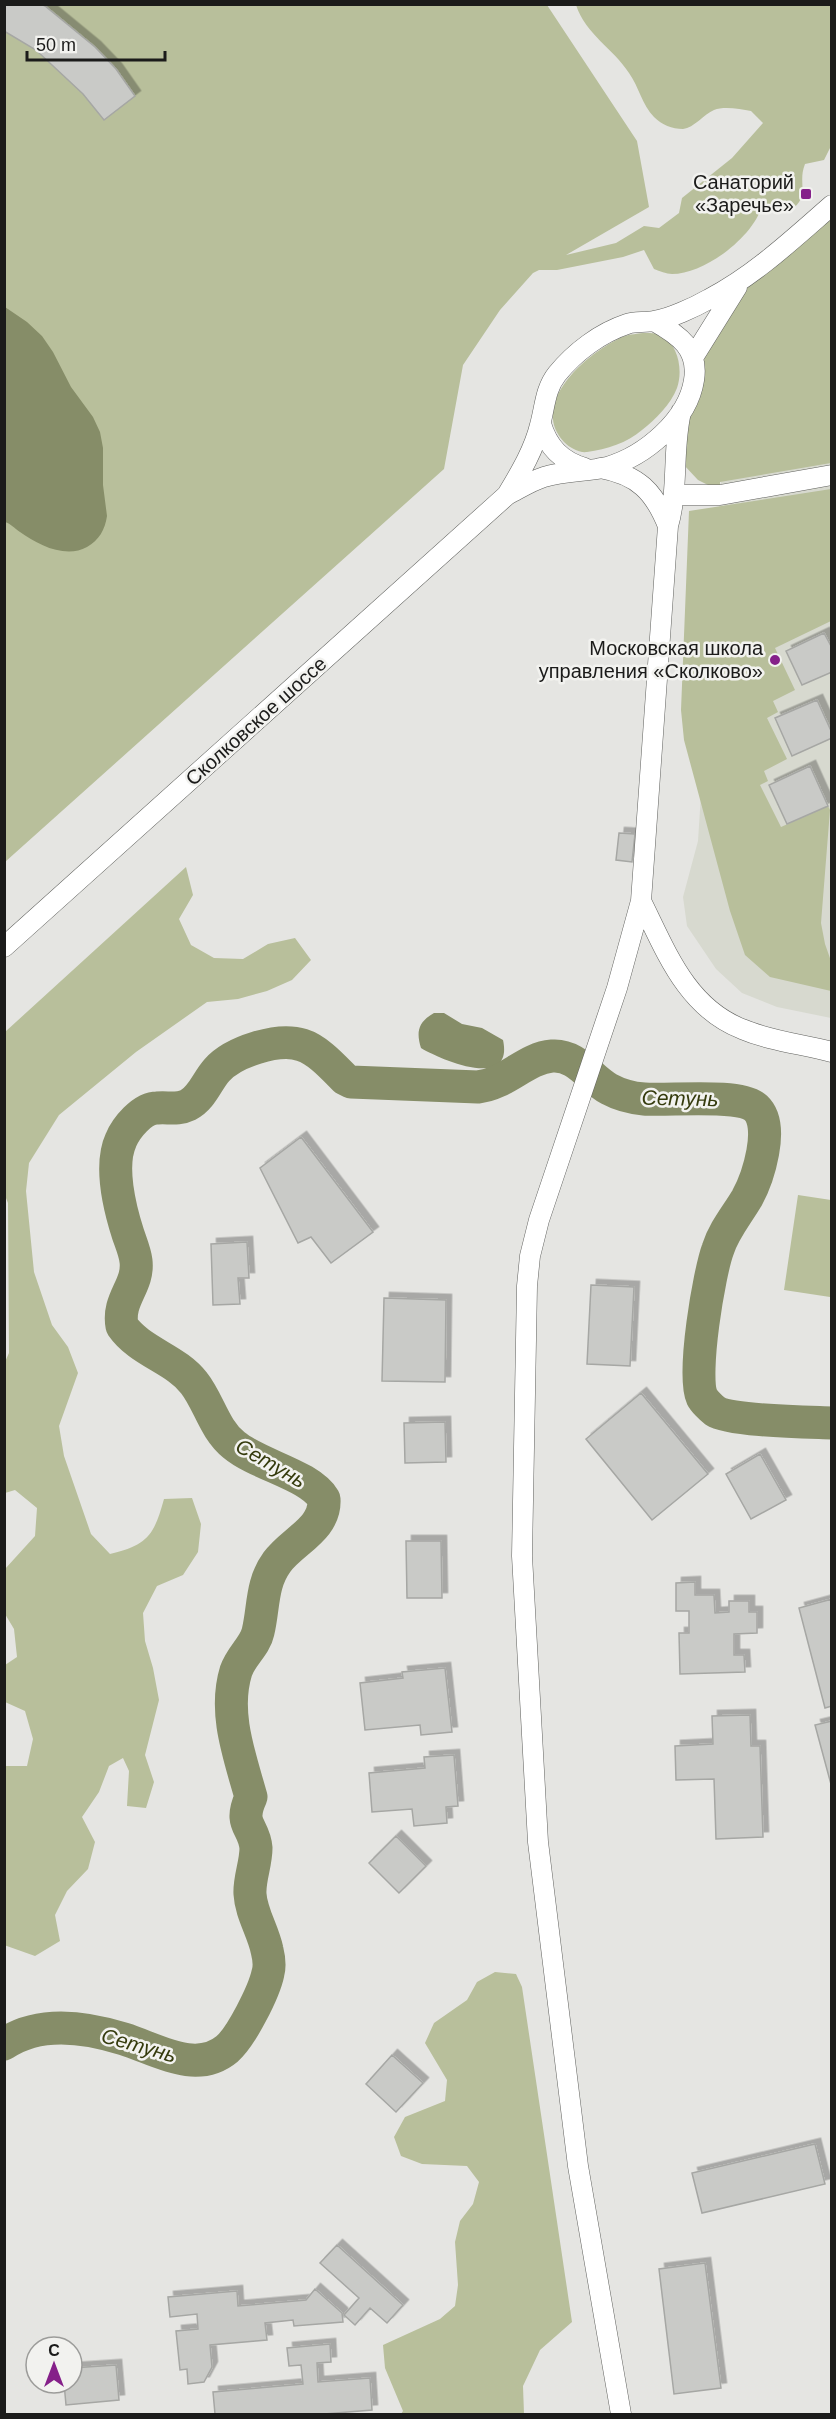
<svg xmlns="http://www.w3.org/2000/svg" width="836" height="2419" viewBox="0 0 836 2419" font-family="Helvetica,sans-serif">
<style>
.built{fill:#d7d9cf}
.green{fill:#b8bf9b}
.water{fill:#868d68}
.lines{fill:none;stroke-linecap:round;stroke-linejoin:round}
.river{stroke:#868d68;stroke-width:33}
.building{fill:#c9cac7;stroke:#a6a7a4;stroke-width:1.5;filter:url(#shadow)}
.minor-casing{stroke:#60615e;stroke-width:21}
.minor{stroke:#fff;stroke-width:20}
.poi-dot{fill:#852089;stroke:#f2f2ef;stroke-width:2}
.labels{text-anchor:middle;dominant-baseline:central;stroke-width:5;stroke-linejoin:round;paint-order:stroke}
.poi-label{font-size:20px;fill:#1b1b1a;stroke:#f2f2ef;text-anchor:end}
.street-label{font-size:20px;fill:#1b1b1a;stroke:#f2f2ef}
.water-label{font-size:21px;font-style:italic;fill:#353b0d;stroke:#f2f2ef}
</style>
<defs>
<filter id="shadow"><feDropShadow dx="5.5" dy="-5.5" stdDeviation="0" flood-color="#0004"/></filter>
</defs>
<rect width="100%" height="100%" fill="#e5e5e2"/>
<path class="built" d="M831 274V1018L777 1007 742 993 716 969 687 926 683 897 698 841 721 482 727 476Z"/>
<path class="green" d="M5 5H547L637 141 649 207 566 255 616 243 644 226 659 228 679 213 682 198 732 158 763 123 751 111C740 109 724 106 714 110 704 114 694 128 683 129 672 129 662 125 654 117 642 105 639 87 629 73 613 48 586 35 576 5H831V146L824 160 805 164C797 184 811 195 791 210L772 205 762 206C753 237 705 274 672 274 666 274 660 271 654 269L644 250 623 257 557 270H539L533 273 500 310 463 365 444 469 5 862Z
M831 213V463L720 482V487L708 485 698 480 683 464 684 428 700 398 705 352 727 309 766 268Z
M643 333C648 333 657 333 661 335 679 345 683 371 677 388 671 404 655 420 642 430 627 443 607 449 587 452 579 453 570 448 564 442 527 403 590 350 625 336 631 334 637 334 643 333Z
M831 489V621L775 648 795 690 773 701 778 712 767 718 787 759 764 771 768 781 760 785 781 827 828 806 830 810 821 923 825 944 831 961V991L770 977 745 955 730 911 684 740 681 710 689 511Z
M186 867 193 895 179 919 191 945 214 958 243 959 268 944 295 938 311 960 292 980 267 991 238 999 207 1002 136 1052 59 1115 29 1163 26 1191 34 1272 52 1325 68 1347 78 1373 59 1426 64 1456 91 1534 110 1554C148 1545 154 1535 164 1499L192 1498 201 1524 198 1552 183 1575 157 1586 143 1613 145 1641 153 1668 159 1700 145 1755 154 1782 146 1808 127 1806 129 1771 123 1758 109 1766 99 1792 82 1817 95 1842 88 1869 67 1891 55 1915 60 1941 35 1956 4 1945 5 1766H27L33 1739 25 1711 5 1702V1665L17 1657 14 1629 5 1614V1569L35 1536 37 1508 15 1490 5 1493 4 1364 9 1353 8 1203 4 1193 5 1032Z
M798 1195 831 1200 830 1297 784 1290Z
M495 1972 516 1974 522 1987 572 2322 540 2350 523 2386 524 2414H401L403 2411 385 2368 383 2345 440 2319 455 2306 458 2285 455 2242 460 2221 473 2204 479 2182 467 2166 422 2164 401 2156 394 2137 405 2117 445 2101 447 2080 425 2043 434 2023 467 2000 477 1982Z"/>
<path class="water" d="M5 307 27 322 42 336 53 352 71 387 93 417 100 432 103 448V485L107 516C105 530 99 540 87 547 66 559 38 545 20 532 14 528 11 524 5 522Z
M434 1013H444L462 1024 482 1028 503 1040C514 1091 441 1060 421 1048 416 1032 418 1022 434 1013Z"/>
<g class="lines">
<path class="river" d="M4 2044C39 2020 86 2027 124 2039 156 2049 196 2075 227 2049 241 2037 264 1992 268 1973 270 1966 269 1958 267 1950 263 1931 251 1913 250 1894 249 1879 256 1864 256 1848 254 1825 238 1826 251 1797 240 1757 223 1713 236 1671 241 1656 255 1646 258 1632 264 1607 261 1584 277 1562 292 1541 326 1529 324 1499 310 1475 258 1465 234 1445 214 1429 209 1402 194 1383 176 1359 140 1352 122 1326 117 1299 139 1286 136 1261 135 1252 131 1243 128 1234 120 1209 109 1166 121 1140 126 1128 142 1108 157 1108 168 1107 178 1110 188 1105 202 1098 207 1081 217 1070 233 1052 278 1037 302 1045 318 1050 333 1067 345 1079L351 1082 478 1087C506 1084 526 1058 552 1056 577 1054 590 1079 609 1089 620 1095 632 1098 644 1099 669 1101 740 1093 756 1108 775 1126 758 1178 747 1198 737 1215 724 1230 718 1249 709 1273 692 1375 702 1397 704 1401 711 1408 715 1411 730 1421 809 1422 832 1423"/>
</g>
<path class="building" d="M4 4H41L45 6 95 47 116 69 135 96 104 120 83 94 36 50 4 31Z
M824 633 832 648V672L802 685 786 651Z
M817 700 832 733V738L792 756 775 718Z
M810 766 828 806 787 824 769 785Z
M619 833 635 834 632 862 616 860Z
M301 1137 373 1232 331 1263 311 1237 298 1243 260 1168Z
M247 1242 249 1278H238L240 1304 213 1305 211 1244Z
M591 1285 634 1287 630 1366 587 1364Z
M384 1298 446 1300 445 1382 382 1381Z
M641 1393 708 1474 652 1520 586 1439Z
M445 1422 446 1462 405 1463 404 1423Z
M760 1454 786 1500 751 1519 726 1474Z
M406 1541H441L442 1598H407Z
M695 1582V1595H714L715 1613 729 1612V1601H749V1612H757V1633L734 1634V1655H744L745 1672 680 1674 679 1633H689V1611H676V1583Z
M832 1599V1706L825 1708 799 1608Z
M445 1668 452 1732 421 1735 420 1725 365 1730 360 1683 403 1678 402 1672Z
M750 1715 751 1746H760L763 1837 716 1839 714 1779 676 1780 675 1746 713 1744 712 1716Z
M832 1721V1788L815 1725Z
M454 1755 458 1806 446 1807 447 1823 414 1826 412 1809 372 1812 369 1773 425 1768 424 1757Z
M396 1836 426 1866 399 1893 369 1863Z
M392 2055 423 2083 396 2112 366 2084Z
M815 2144 825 2184 702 2213 692 2173Z
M337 2245 403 2305 387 2323 370 2308 355 2325 344 2315 359 2298 320 2263Z
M705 2263 721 2388 674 2394 659 2269Z
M315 2289 342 2313 343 2322 294 2326 293 2320 265 2323 267 2340 210 2345 212 2367 204 2382 188 2384 187 2369 180 2370 176 2331 198 2329 197 2314 170 2317 168 2297 237 2291 238 2306 306 2300Z
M330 2344 331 2362 317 2363 318 2382 370 2378 372 2410 324 2414H215L213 2392 303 2384 301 2365 289 2366 287 2348Z
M116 2365 119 2400 66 2405 64 2383H72V2368Z"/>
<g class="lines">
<g class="minor-casing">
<path id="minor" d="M694 356 737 287
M541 424C548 447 561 461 585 468
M600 468C638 475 654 491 668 526
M507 495C519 489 531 481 544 477 565 470 588 472 607 467 645 456 688 420 694 380 699 349 679 335 654 321
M676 495H720L832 475
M641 901C666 951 686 1007 742 1029 770 1041 802 1044 832 1052
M4 947 507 495C520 473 534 450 540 425 545 407 545 389 557 374 575 352 600 333 627 324 636 321 644 323 654 321 669 319 695 307 709 299 755 275 793 239 832 205
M621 2414 578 2166 538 1842 522 1556 527 1286 530 1256 539 1220 617 988 641 901 668 526C679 488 672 450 681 412"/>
</g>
<use href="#minor" class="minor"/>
</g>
<g class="poi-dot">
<rect x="800" y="188" width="12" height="12" rx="3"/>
<circle cx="775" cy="660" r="6"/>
</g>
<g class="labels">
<g class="poi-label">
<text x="794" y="182">Санаторий<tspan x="794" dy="23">«Заречье»</tspan></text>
<text x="763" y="648">Московская школа<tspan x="763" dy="23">управления «Сколково»</tspan></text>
</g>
<g class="street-label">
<text transform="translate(256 721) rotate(-42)">Сколковское шоссе</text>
</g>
<g class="water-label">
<text transform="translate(680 1098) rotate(1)">Сетунь</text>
<text transform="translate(271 1463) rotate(30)">Сетунь</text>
<text transform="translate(139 2045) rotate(16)">Сетунь</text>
</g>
</g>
<rect width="836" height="2419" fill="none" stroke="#1b1b1a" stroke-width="12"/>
<g transform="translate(54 2365)"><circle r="28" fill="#f2f2ef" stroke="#9c9c9a" stroke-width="1.5"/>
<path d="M0-4.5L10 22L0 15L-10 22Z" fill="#852089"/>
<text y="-9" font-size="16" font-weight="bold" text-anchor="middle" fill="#1b1b1a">С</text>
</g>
<path d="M27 51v9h138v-9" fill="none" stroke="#1b1b1a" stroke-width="3"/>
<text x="36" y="51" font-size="18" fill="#1b1b1a" stroke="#f2f2ef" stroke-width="4.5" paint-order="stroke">50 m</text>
</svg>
